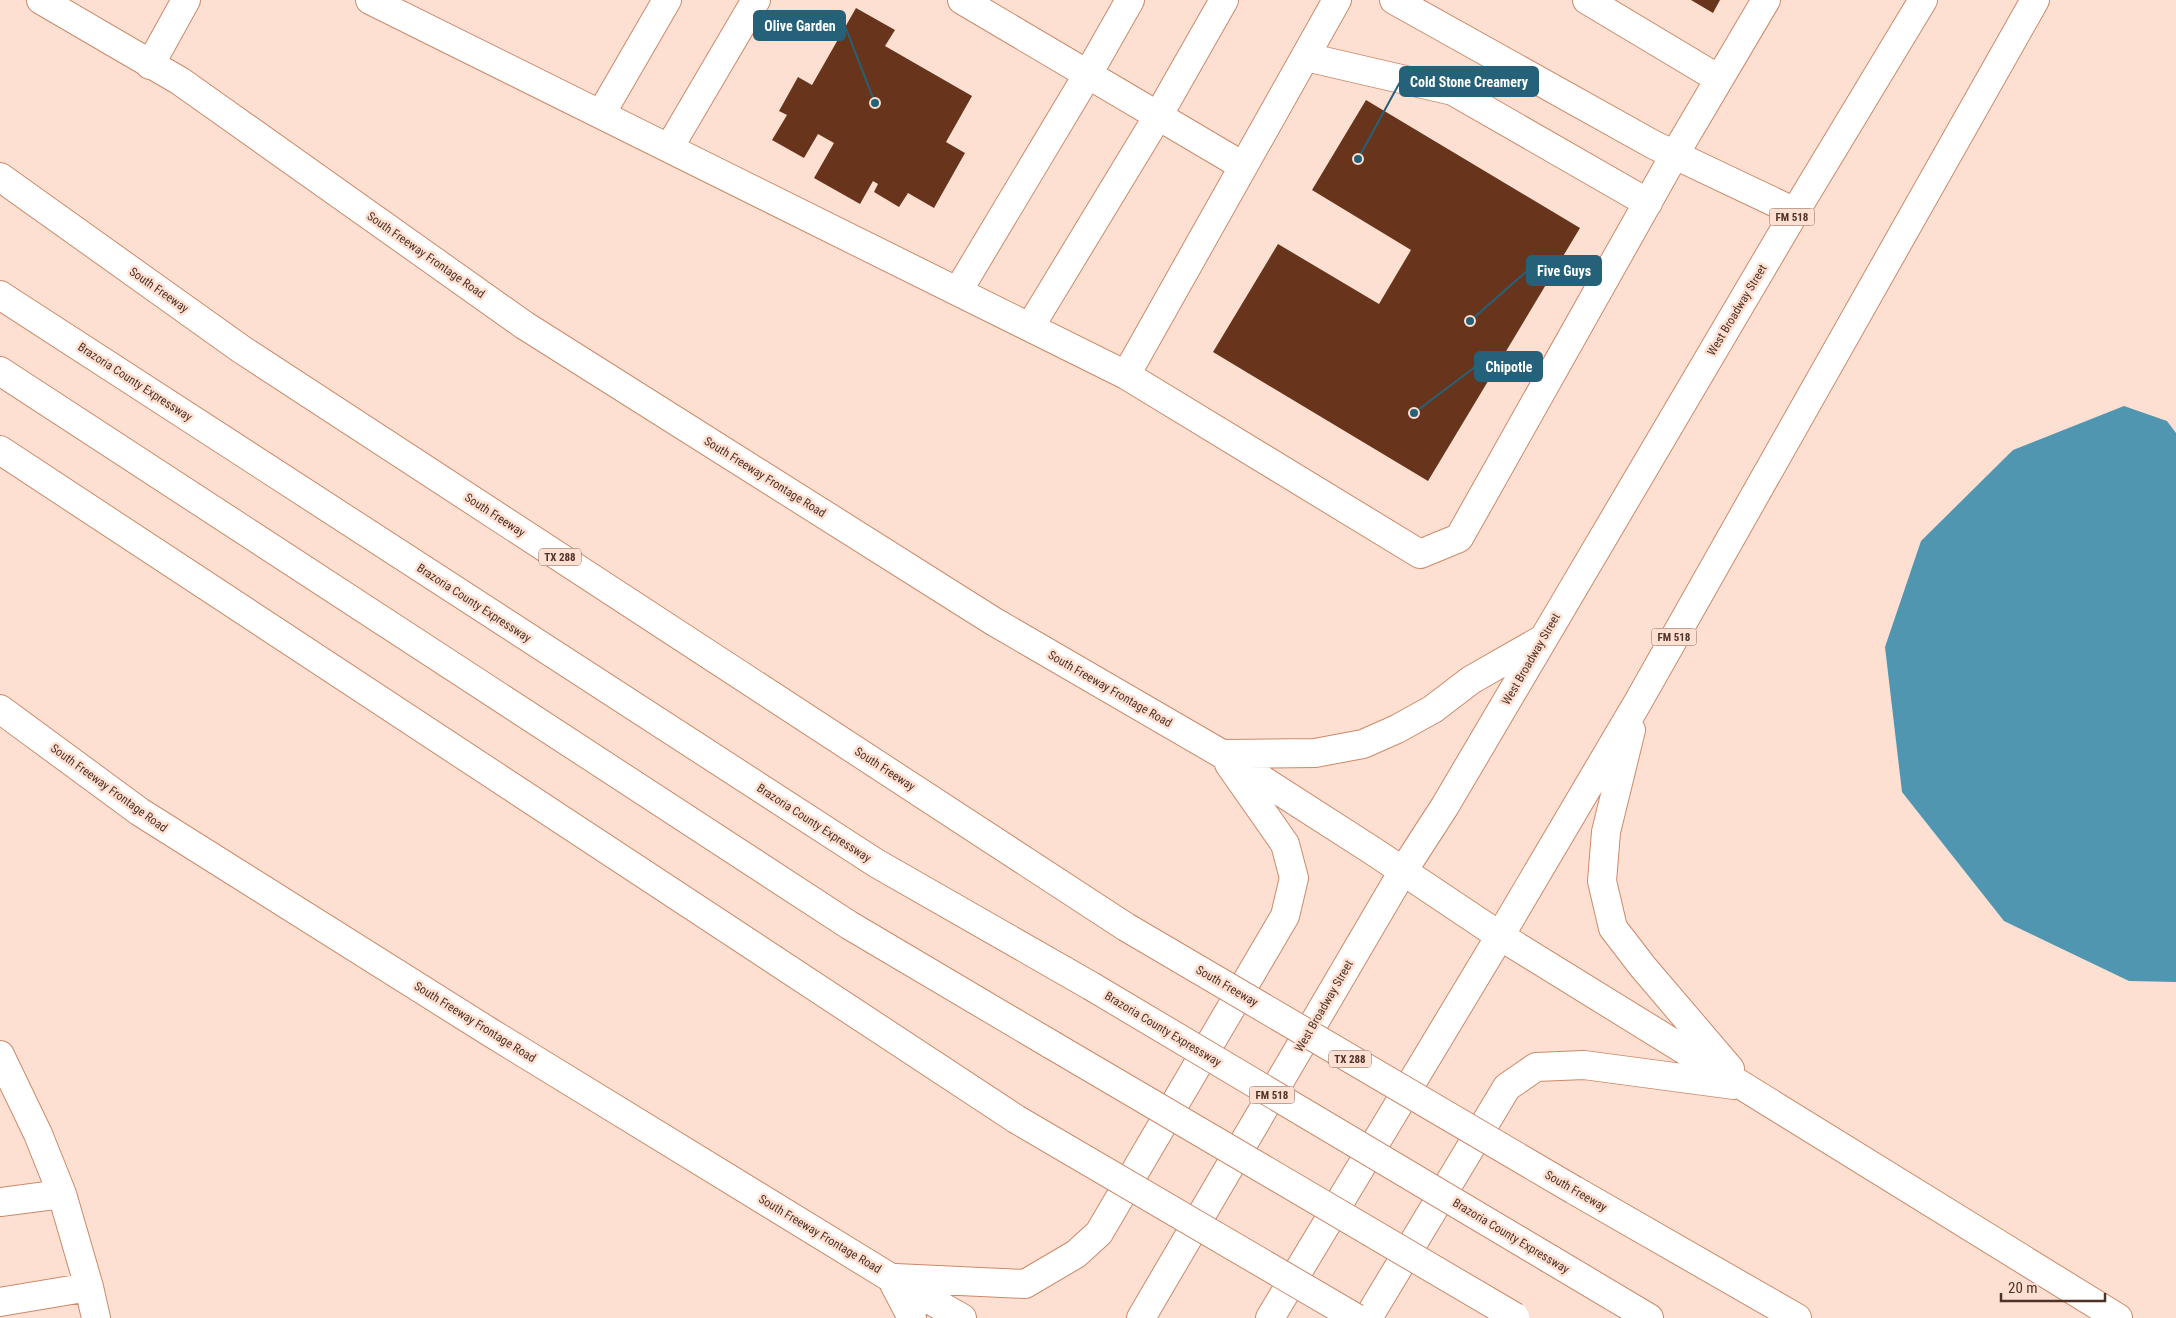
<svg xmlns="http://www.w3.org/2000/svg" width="2176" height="1318" viewBox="0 0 2176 1318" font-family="'Roboto Condensed',sans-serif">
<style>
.water{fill:#5096b1}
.building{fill:#68351c}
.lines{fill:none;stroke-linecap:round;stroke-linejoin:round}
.minor-casing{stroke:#cc8969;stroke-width:30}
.major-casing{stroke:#cc8969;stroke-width:30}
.highway-casing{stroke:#cc8969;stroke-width:30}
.minor{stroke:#fff;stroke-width:28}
.major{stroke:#fff;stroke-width:28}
.highway{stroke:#fff;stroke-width:28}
.highway-bridge-casing{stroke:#cc8969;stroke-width:30;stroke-linecap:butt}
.highway-bridge{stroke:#fff;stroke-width:28}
.labels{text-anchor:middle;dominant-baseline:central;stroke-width:5;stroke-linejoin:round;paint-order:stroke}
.shield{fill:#fde0d2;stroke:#836659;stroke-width:1}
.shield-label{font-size:11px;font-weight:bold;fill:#4f3225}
.street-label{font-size:12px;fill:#4f3225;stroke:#fde0d2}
.leader{fill:none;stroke:#256279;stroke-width:2}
.callout-dot{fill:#256279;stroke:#fde0d2;stroke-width:2}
.callout{fill:#256279;stroke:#256279;stroke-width:2}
.callout-label{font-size:14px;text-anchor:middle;font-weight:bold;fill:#fff}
</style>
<rect width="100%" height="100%" fill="#fde0d2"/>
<path class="water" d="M2124 406 2167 421 2176 433V982L2129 981 2004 921 1902 792 1885 647 1921 541 2013 450Z"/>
<path class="building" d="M1691 0H1720L1713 13Z
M856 8 895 30 885 46 972 96 946 142 965 153 934 208 908 193 899 207 874 192 878 184 873 181 860 204 814 178 834 143 818 134 804 158 772 140 787 115 779 111 798 77 812 85Z
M1366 100 1580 228 1428 481 1213 352 1278 244 1379 304 1411 250 1312 190Z"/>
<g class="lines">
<g class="minor-casing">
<path id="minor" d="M370 0 1126 375 1420 554 1459 538 1675 154 1766 0
M962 0 1243 166
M1394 0 1654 145 1795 212
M1587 0 1719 79
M1306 57 1453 91 1648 203
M150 65 186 0
M601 114 667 0
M669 148 756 0
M958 291 1088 74 1130 0
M1030 327 1158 116 1224 0
M1126 375 1337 0
M0 1055 38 1134 62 1194 89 1287 0 1302
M0 1202 62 1194
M89 1287 96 1318"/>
</g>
<g class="major-casing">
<path id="major" d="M41 0 180 81 524 325 993 621 1222 754 1373 851 1500 936 2118 1318
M0 709 140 812 488 1031 891 1278 962 1318
M1631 730 1606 832 1602 881 1613 928 1643 967 1730 1069
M1222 754 1315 753 1363 744 1397 729 1433 709 1471 680 1541 640
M891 1278 912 1318
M895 1278 1025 1284 1076 1254 1099 1233 1285 916 1294 878 1285 844 1229 764
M1141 1318 1403 871 1445 806 1795 212 1923 0
M1270 1318 1500 936 1638 702 2035 0
M1368 1318 1507 1087 1536 1067 1584 1065 1734 1085"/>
</g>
<g class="highway-casing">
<path id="highway" d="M0 177 241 349 1126 927
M0 295 876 863 1091 986
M0 371 849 925 1052 1045
M0 450 1016 1119
M1574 1190 1797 1318
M1550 1259 1649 1318"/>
</g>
<use href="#minor" class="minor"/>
<use href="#major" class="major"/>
<use href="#highway" class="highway"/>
<g class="highway-bridge-casing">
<path id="highway-bridge" d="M1126 927 1574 1190
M1091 986 1550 1259
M1052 1045 1515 1317
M1016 1119 1356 1318"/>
</g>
<use href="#highway-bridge" class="highway-bridge"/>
</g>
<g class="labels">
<g class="shield">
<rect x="1769.5" y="208.5" width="45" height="17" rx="4"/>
<rect x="539" y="548.5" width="42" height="17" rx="4"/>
<rect x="1651.5" y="628.5" width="45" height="17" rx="4"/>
<rect x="1329" y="1050.5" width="42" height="17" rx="4"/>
<rect x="1249.5" y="1086.5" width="45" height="17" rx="4"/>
</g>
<g class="shield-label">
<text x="1792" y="217">FM 518</text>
<text x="560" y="557">TX 288</text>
<text x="1674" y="637">FM 518</text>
<text x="1350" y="1059">TX 288</text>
<text x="1272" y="1095">FM 518</text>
</g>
<g class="street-label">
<text transform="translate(426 255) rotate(35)">South Freeway Frontage Road</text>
<text transform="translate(159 290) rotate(35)">South Freeway</text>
<text transform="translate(1737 310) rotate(-59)">West Broadway Street</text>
<text transform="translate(135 382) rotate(33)">Brazoria County Expressway</text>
<text transform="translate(765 477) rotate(32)">South Freeway Frontage Road</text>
<text transform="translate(495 515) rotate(33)">South Freeway</text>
<text transform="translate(474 603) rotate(33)">Brazoria County Expressway</text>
<text transform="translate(1531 659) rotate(-60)">West Broadway Street</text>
<text transform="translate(1110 689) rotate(30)">South Freeway Frontage Road</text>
<text transform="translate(885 769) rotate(33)">South Freeway</text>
<text transform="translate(109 788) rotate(36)">South Freeway Frontage Road</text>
<text transform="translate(814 823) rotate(33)">Brazoria County Expressway</text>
<text transform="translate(1227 986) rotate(30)">South Freeway</text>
<text transform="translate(1324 1006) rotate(-60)">West Broadway Street</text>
<text transform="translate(475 1022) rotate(32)">South Freeway Frontage Road</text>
<text transform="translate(1163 1029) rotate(31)">Brazoria County Expressway</text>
<text transform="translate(1576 1191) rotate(30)">South Freeway</text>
<text transform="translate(820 1234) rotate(31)">South Freeway Frontage Road</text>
<text transform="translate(1511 1236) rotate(31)">Brazoria County Expressway</text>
</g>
</g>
<path class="leader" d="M875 103L845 26M1358 159L1400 82M1470 321L1527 271M1414 413L1475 367"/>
<g class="callout-dot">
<circle cx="875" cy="103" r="5"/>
<circle cx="1358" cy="159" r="5"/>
<circle cx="1470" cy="321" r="5"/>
<circle cx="1414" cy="413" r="5"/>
</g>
<g class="callout">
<rect x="754" y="11" width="91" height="29" rx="5"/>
<rect x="1400" y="67" width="138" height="29" rx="5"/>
<rect x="1527" y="256" width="74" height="29" rx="5"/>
<rect x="1475" y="352" width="67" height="29" rx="5"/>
</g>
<g class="callout-label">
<text x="800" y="31">Olive Garden</text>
<text x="1469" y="87">Cold Stone Creamery</text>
<text x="1564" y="276">Five Guys</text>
<text x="1509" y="372">Chipotle</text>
</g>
<path d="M2001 1293v8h104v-8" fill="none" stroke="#4f3225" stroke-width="2.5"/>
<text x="2008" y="1293" font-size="15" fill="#4f3225" stroke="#fde0d2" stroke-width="4" paint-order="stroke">20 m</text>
</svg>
